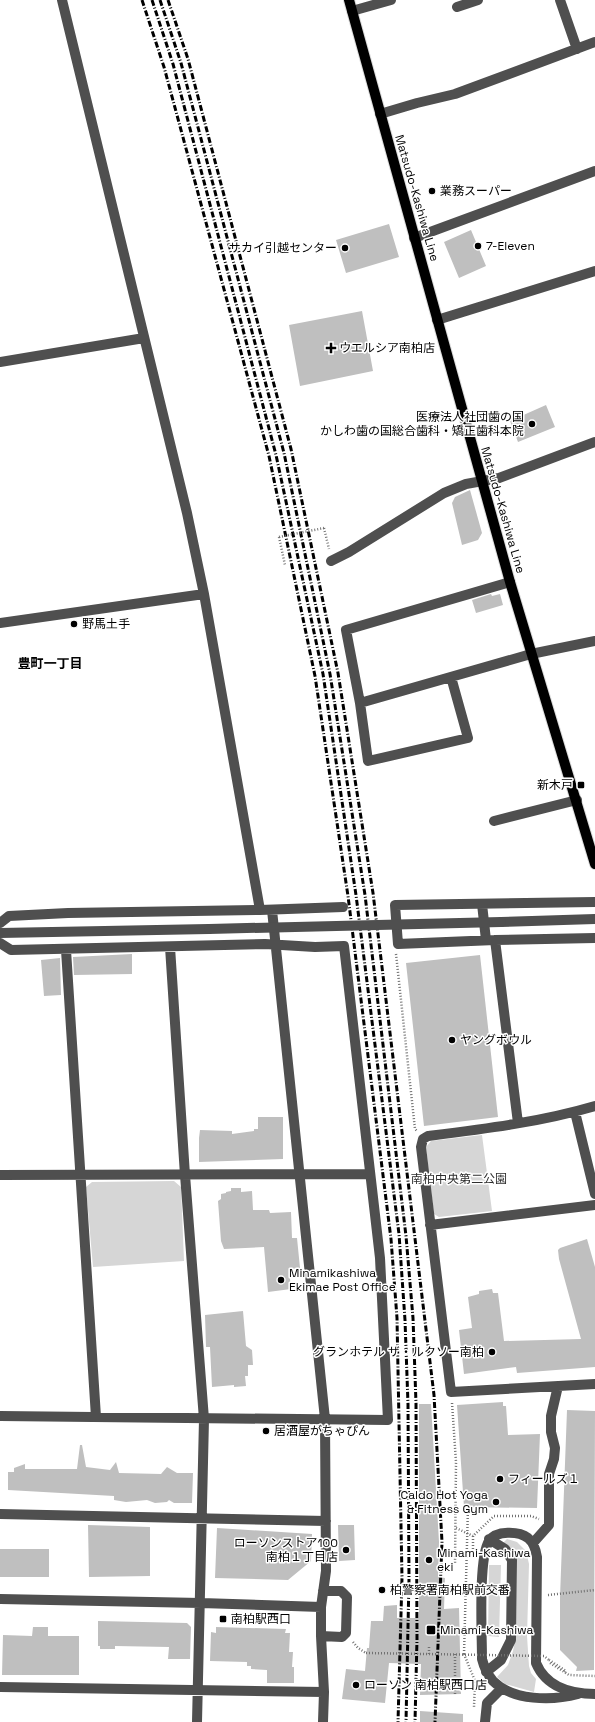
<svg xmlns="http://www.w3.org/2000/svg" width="595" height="1722" viewBox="0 0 595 1722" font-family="'Space Grotesk','Noto Sans JP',sans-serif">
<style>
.green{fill:#d6d6d6}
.building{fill:#bfbfbf}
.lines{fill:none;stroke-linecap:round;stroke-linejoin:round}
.major-casing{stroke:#dbdbdb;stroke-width:12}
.path{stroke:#717171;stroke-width:2.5;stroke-dasharray:1 2;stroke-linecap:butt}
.minor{stroke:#4f4f4f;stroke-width:10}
.major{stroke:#000;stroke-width:10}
.rail{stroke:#000;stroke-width:3;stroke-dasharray:6 2 1 2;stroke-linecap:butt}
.path-bridge{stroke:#717171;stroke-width:2.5;stroke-dasharray:1 2;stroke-linecap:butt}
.minor-bridge{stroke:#4f4f4f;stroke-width:10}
.poi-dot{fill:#000;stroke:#fff;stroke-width:1.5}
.labels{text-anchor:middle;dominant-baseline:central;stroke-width:3;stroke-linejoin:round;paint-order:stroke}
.poi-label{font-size:12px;fill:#000;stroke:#fff;text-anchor:start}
.street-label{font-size:12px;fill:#000;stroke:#fff}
.park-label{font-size:12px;fill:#2d2d2d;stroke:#fff}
.neighbourhood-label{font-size:13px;font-weight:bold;fill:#000;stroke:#fff}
</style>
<rect width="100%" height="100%" fill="#fff"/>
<path class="green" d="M482 1135 492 1211 439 1217 434 1214 426 1147 431 1141Z
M174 1181 181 1187 184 1261 93 1267 86 1187 92 1182Z
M507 1539 517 1542 526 1551 529 1564 527 1636 529 1666 531 1673 536 1679 534 1692 505 1684 497 1677 508 1665 513 1651 516 1636 517 1564 512 1551 503 1543Z
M489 1565H501L499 1637 488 1636Z"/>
<path class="building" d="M389 224 399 257 346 273 336 240Z
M471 230 486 266 459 278 444 242Z
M362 311 373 371 300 386 289 325Z
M546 405 555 427 518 442 510 421Z
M470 490 482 533 478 540 462 545 452 503 455 497Z
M491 594 492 596 500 594 503 605 476 613 472 600Z
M132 954V974L74 975 73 957Z
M480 955 498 1117 424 1126 406 963Z
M60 958 61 995 44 996 41 960Z
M258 1117H283V1159L199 1162V1138L200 1130 232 1131V1134L254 1131V1129H258Z
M231 1188H241V1192L252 1191 253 1210H269L270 1213 291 1212 292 1238H297L300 1268 289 1269 291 1289 268 1292 264 1247 224 1249 221 1241 218 1201 221 1199V1194L226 1193V1192L231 1191Z
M587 1239 595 1267V1367L517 1373 516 1367 464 1374 459 1330 472 1328 468 1297 479 1294V1291L492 1289 493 1293H498L504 1341 581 1339 559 1259 558 1250 560 1248Z
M243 1311 246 1346 252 1350 253 1365H248V1376H245L246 1386 234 1387V1385L212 1387 210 1347H206L205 1315Z
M503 1402V1406H506L508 1435 540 1434 537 1508 464 1507 457 1405Z
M419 1404H431L439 1542 438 1577 445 1578 444 1609 459 1608 461 1694 420 1695 421 1664 389 1663 385 1703 342 1699 346 1669 365 1671 367 1648H369L371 1621H383L384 1606 397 1605V1618H419Z
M567 1410 595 1411 594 1670 576 1671 577 1667 560 1650V1597Z
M80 1445H82L86 1467 110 1470 116 1462 119 1473 161 1474 167 1467 177 1473H193L192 1503H174L169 1500 167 1502 155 1503 147 1500 126 1502 114 1500V1496L8 1490V1472H14V1468L25 1464V1469H77Z
M88 1525 150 1527V1576L89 1577Z
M338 1525H354L355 1560 339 1561Z
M217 1528 312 1534 311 1561 288 1580 215 1578Z
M0 1549H49V1577H0Z
M98 1621 187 1623 191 1627 190 1659H168L169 1647 115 1646V1649H100V1646H98Z
M33 1627H48V1636H79V1675H2L3 1635 32 1636Z
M216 1627 286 1629 285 1633H290L289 1652H293L292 1667H294V1683H267V1670L251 1669V1666H247V1662L210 1661 211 1632 216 1633Z
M420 1711 463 1714V1722H420Z"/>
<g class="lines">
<g class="major-casing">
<path id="major" d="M349 0 510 582 595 864"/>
</g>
<path class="path" d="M324 528 329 549
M279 537 285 565
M396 954 415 1129 417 1131
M452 1403 456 1462 455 1564
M456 1528 473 1536
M473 1549V1536L494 1516H531L539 1519
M548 1595 595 1590
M353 1642 358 1648 366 1653
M429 1647V1654
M455 1654V1694
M464 1654 475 1681 474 1707
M549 1660 566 1671 565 1673
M550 1663 569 1675 595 1676"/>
<path class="minor" d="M62 0 187 513 204 594 260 910
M560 0 577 49
M457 7 478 0
M352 11 391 0
M380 114 417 103 455 94 595 42
M414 238 595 171
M437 320 595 271
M0 362 144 338
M331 561 349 552 444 493 466 484 499 478 595 442
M0 623 204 594
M451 677 468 738 368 761 360 703 531 654 595 641
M360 703 346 630 510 582
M494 821 577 800
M595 902 395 905 398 944 495 940 595 938
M482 904 486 940
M272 910 325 1419 326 1571 321 1607V1636L324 1692 323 1722
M501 922 595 919
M0 923 9 916 68 913 260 910 343 907
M0 933 209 929
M495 940 518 1123
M0 943 11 950 265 944 315 947 344 946 380 1258 388 1420 0 1416
M170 947 185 1175 204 1419 197 1722
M66 950 96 1417
M595 1106C541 1122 484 1129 428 1136L423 1139 421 1147 451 1392 595 1384
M575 1112 595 1194
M0 1175 370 1174
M430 1225 595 1205
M0 1514 326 1521
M533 1543 549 1525V1474L554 1459 555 1448 551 1432V1416L558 1386
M0 1599 201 1603 321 1607
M321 1636 342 1637 346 1633 347 1597 341 1591H323
M486 1672 501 1660 511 1640 512 1560 505 1549 489 1539
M0 1687 324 1692
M578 1694C552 1701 513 1701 493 1681 487 1674 484 1667 482 1659 482 1635 478 1558 489 1541 496 1530 519 1531 528 1538 534 1543 536 1550 537 1557L536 1663C546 1687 571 1694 595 1694
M485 1722 487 1703 502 1688"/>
<use href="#major" class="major"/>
<path class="rail" d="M142 0 164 67 269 456 315 676 348 896 391 1239 397 1318 402 1578 398 1722
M152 0 173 64 276 455 323 674 356 895 399 1234 405 1320 408 1404 409 1579 406 1722
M160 0 181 63 284 453 330 674 365 895 406 1236 413 1318 416 1403 417 1639 415 1722
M168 0 188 59 291 449 338 673 373 893 434 1395 442 1542 435 1722"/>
<path class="path-bridge" d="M279 537 324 528
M366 1653 544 1656 549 1660
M464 1654 468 1507"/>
<path class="minor-bridge" d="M209 929 501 922"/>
</g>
<g class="poi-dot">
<circle cx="432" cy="191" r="4"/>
<circle cx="478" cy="246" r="4"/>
<circle cx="345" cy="248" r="4"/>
<path d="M329 342h4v4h4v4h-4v4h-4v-4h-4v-4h4z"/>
<circle cx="532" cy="424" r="4"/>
<circle cx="74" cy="624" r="4"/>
<rect x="577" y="781" width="8" height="8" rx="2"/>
<circle cx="452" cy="1040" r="4"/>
<circle cx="281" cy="1280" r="4"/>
<circle cx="492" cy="1352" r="4"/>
<circle cx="266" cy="1431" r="4"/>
<circle cx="500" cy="1479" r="4"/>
<circle cx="496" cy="1502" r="4"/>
<circle cx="346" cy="1550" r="4"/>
<circle cx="429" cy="1560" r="4"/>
<circle cx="382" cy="1590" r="4"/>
<rect x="219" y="1615" width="8" height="8" rx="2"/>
<rect x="426" y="1625" width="10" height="10" rx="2"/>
<circle cx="356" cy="1685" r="4"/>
</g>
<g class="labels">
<g class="poi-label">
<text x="440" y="191">業務スーパー</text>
<text x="486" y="246">7-Eleven</text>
<text x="337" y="248" text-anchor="end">サカイ引越センター</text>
<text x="339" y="348">ウエルシア南柏店</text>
<text x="524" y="417" text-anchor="end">医療法人社団歯の国<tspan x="524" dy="14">かしわ歯の国総合歯科・矯正歯科本院</tspan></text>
<text x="82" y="624">野馬土手</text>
<text x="573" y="785" text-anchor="end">新木戸</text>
<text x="460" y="1040">ヤングボウル</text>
<text x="289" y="1273">Minamikashiwa<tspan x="289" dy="14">Ekimae Post Office</tspan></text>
<text x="484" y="1352" text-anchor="end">グランホテル ザ・ルクソー南柏</text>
<text x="274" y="1431">居酒屋がちゃぴん</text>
<text x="508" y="1479">フィールズ１</text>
<text x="488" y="1495" text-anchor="end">Caldo Hot Yoga<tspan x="488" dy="14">&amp; Fitness Gym</tspan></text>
<text x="338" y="1543" text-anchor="end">ローソンストア100<tspan x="338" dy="14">南柏１丁目店</tspan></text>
<text x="437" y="1553">Minami-Kashiwa<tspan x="437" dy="14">eki</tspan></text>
<text x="390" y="1590">柏警察署南柏駅前交番</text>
<text x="231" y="1619">南柏駅西口</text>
<text x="440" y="1630">Minami-Kashiwa</text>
<text x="364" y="1685">ローソン 南柏駅西口店</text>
</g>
<g class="street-label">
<text transform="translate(417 198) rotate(74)">Matsudo-Kashiwa Line</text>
<text transform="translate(503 510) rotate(74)">Matsudo-Kashiwa Line</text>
</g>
<g class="park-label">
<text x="459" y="1179">南柏中央第二公園</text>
</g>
<g class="neighbourhood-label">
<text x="50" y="663">豊町一丁目</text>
</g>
</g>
</svg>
